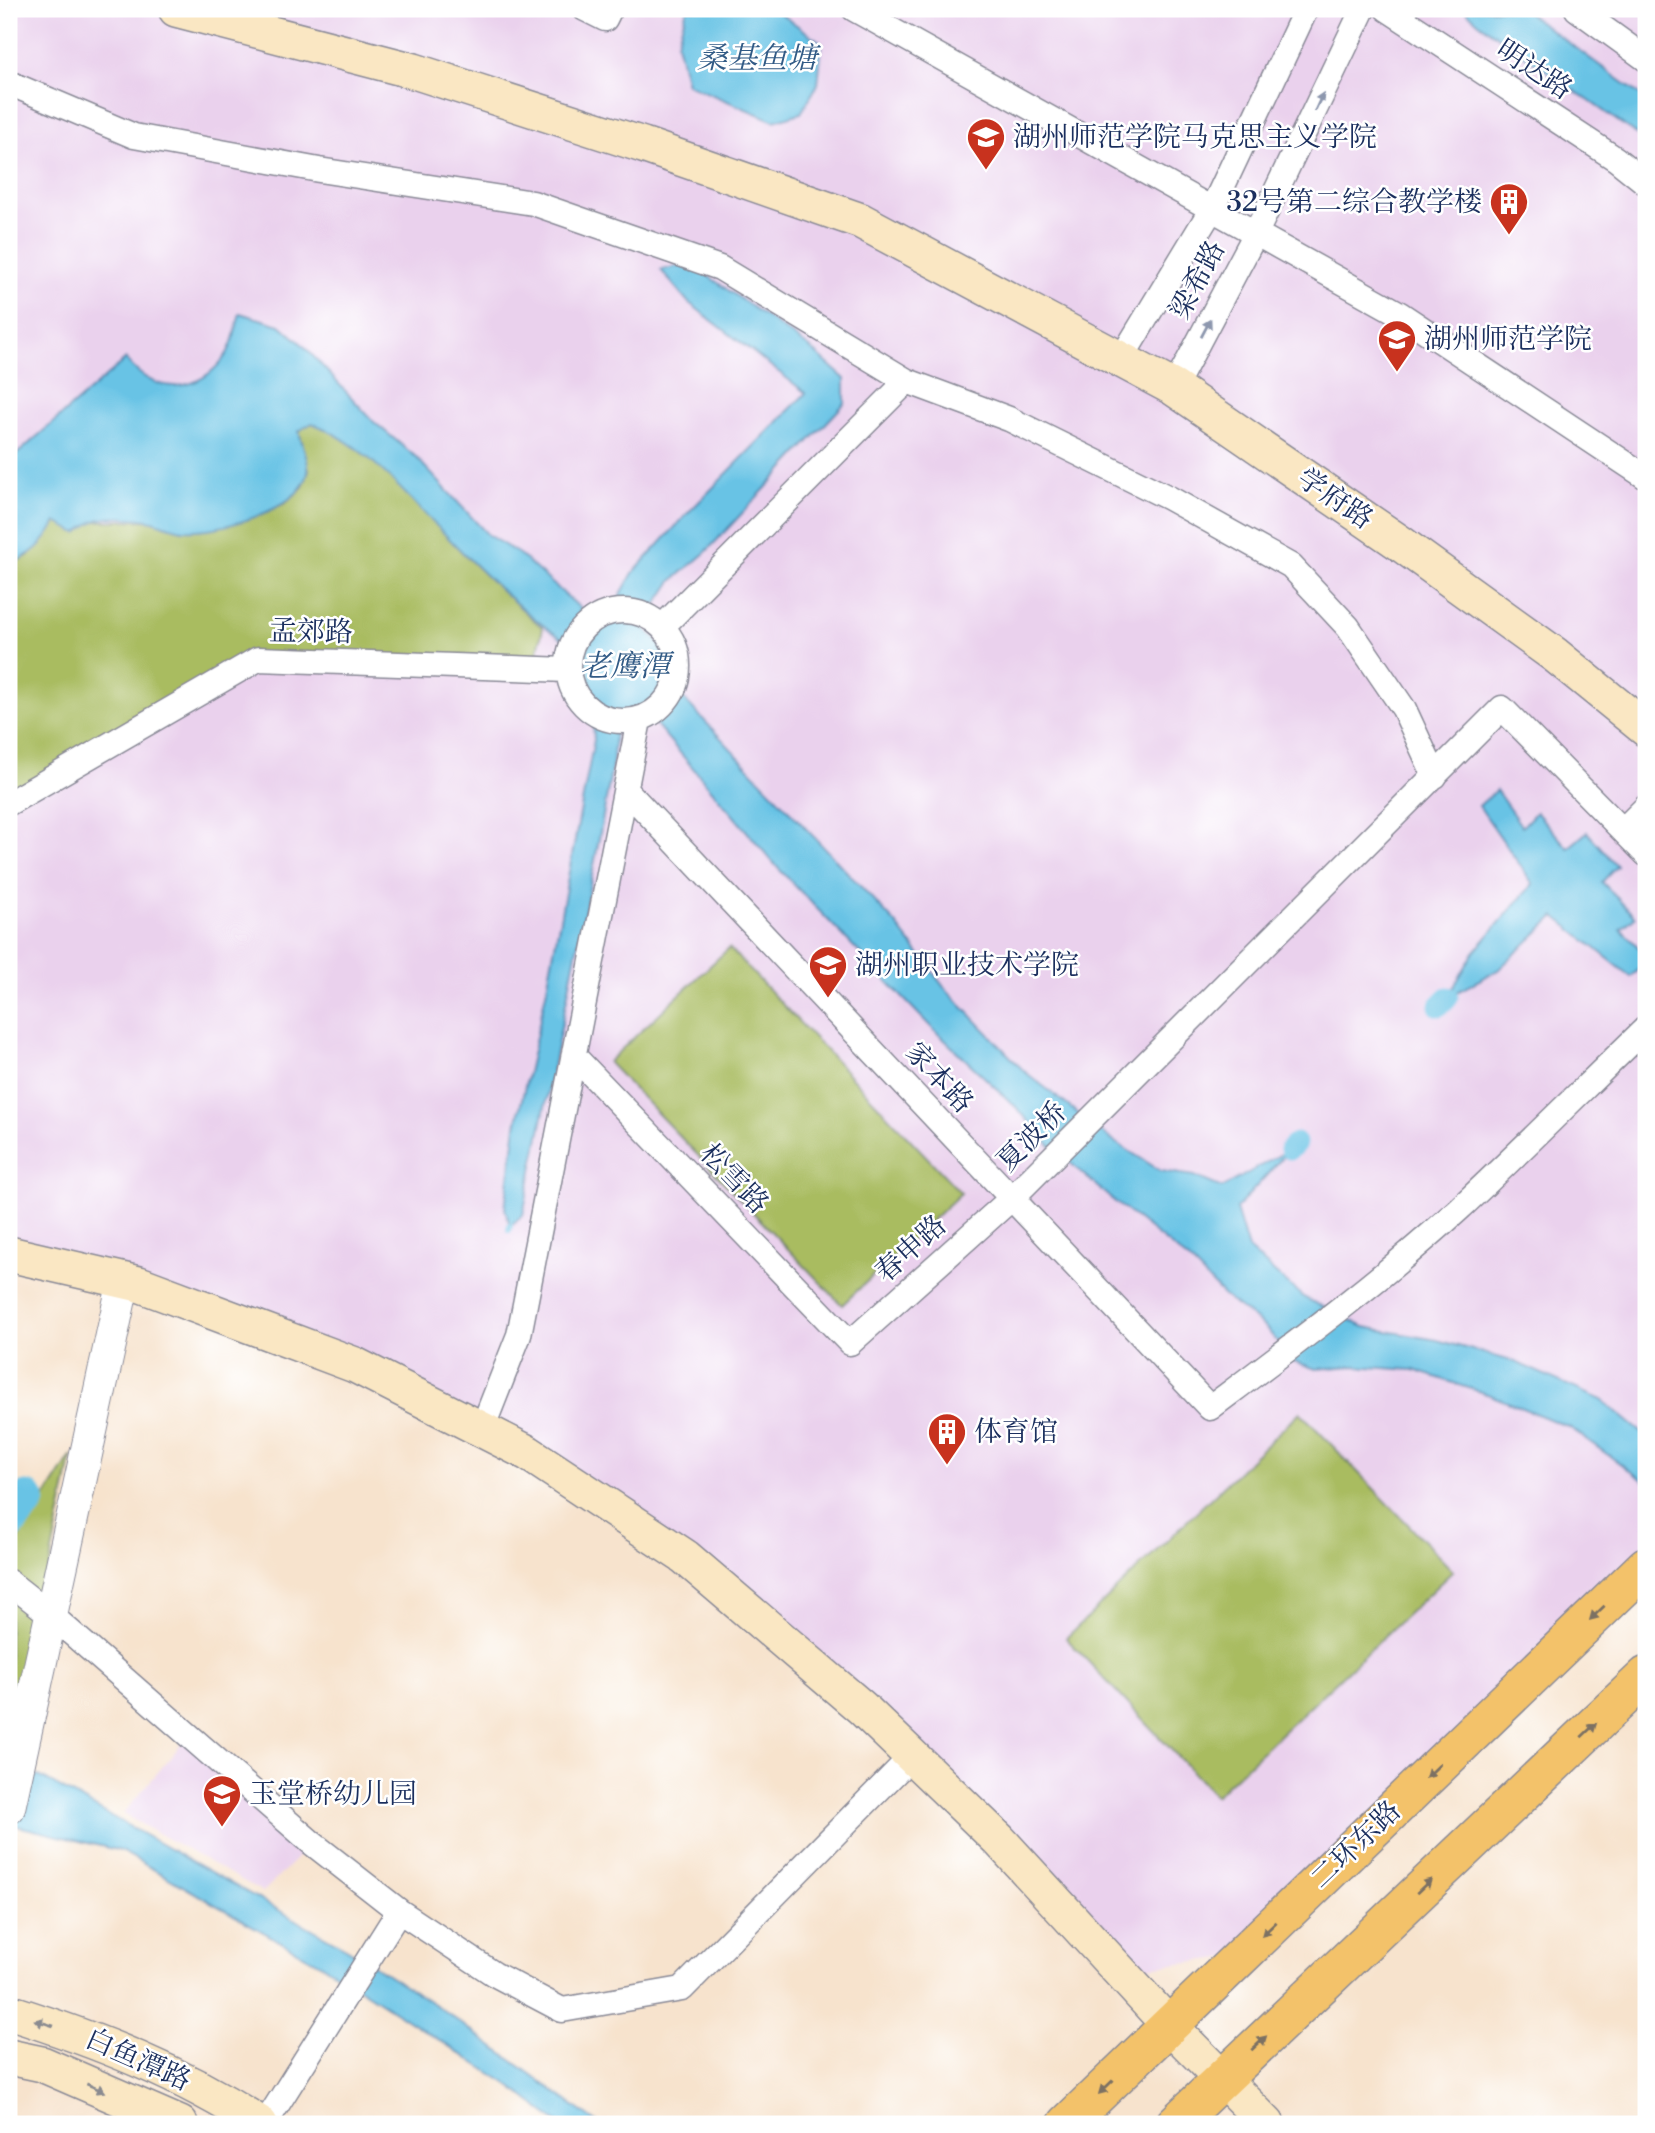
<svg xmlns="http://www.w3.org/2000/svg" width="1655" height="2133" viewBox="0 0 1655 2133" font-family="'Libre Bodoni','Noto Serif SC',serif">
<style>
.built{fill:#ead1ed}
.green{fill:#a9bc60;stroke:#62765f;stroke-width:2}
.water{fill:#67c3e5;stroke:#4179a2;stroke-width:2}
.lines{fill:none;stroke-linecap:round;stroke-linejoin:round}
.stream{stroke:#67c3e5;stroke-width:6}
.canal{stroke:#67c3e5;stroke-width:21}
.river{stroke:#67c3e5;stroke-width:37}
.minor-casing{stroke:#898996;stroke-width:27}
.tertiary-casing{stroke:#898996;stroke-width:34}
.secondary-casing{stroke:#898996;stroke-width:38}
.primary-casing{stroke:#898996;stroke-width:41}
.minor{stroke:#fff;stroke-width:24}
.tertiary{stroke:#fff;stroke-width:32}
.secondary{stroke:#fae7c3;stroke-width:35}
.primary{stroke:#f3c26a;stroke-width:38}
.oneway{fill:#8d97ae}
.oneway2{fill:#7c7163}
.oneway3{fill:#8a8b90}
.labels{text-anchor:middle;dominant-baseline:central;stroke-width:5;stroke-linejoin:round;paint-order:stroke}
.street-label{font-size:28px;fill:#1b2f5e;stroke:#fff}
.poi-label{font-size:28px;fill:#1b2f5e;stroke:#fff;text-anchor:start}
.water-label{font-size:30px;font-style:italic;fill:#325b86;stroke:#fff}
</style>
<rect width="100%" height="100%" fill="#fff"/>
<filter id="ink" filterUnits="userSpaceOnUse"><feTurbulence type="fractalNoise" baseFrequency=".0143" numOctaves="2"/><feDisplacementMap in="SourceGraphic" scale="14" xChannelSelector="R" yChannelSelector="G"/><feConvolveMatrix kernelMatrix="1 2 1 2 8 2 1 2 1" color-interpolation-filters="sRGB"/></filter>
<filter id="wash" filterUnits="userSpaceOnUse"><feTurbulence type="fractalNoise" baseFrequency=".00686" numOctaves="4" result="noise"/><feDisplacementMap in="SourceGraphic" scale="28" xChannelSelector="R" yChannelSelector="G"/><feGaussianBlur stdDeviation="1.57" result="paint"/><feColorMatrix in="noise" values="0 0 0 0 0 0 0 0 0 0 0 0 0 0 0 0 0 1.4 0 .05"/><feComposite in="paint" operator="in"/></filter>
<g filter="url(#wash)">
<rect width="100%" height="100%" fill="#f7e3cd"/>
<path class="built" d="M9 9H1646V1566L1241 1956 1120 1970 685 1557 355 1365 9 1254Z
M189 1735 312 1843 263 1892 123 1814Z"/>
<path class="green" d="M312 423C373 447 416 505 461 551 487 578 515 603 543 628L534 668 258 659 9 803V565L28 556 55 522 150 520 182 530 249 519 286 503 303 487 309 470 299 430Z
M729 948 961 1193 842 1305 608 1062Z
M1300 1412 1453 1571 1215 1796 1066 1638Z
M72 1455 9 1764V1554Z"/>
<path class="water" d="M687 9H774L822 43 818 84 801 113 774 121 687 84 677 43Z
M1464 9H1522L1646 99V141L1479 23Z
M690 263 810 348 845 379V403L706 552 672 581 642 626C663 645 669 650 667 681L896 924 944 987 1024 1071 1113 1141 1161 1171 1194 1176 1222 1188 1290 1149 1236 1209 1248 1249 1303 1297 1364 1327 1437 1340 1515 1362 1602 1400 1646 1436V1482L1569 1427 1490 1395 1414 1370 1353 1366 1316 1369 1293 1361 1266 1328 1223 1295 1190 1261 1109 1197 1049 1144 1017 1108 931 1027 778 868 642 708 624 711 615 730 613 761 596 855 523 1215 510 1226 505 1208 516 1126 546 993 594 740 591 694 582 674 583 652C523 617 476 566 427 516 392 480 360 442 312 423L299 431C301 443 310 461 308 472 303 510 217 533 184 530 174 529 163 524 153 521 139 518 108 515 95 521 88 524 82 529 77 533L56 522C45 544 31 555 9 565V461L126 359C154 397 200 394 226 355 234 344 236 326 240 313L280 325 302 344 374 422 416 457 488 535 519 554 603 628 613 624 618 599 633 573 687 514 806 393 688 302 661 270Z
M1496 790 1522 827 1536 812 1568 848 1587 832 1617 866 1602 882 1635 917 1621 929 1646 955V963L1631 977 1555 916 1498 970 1448 997 1474 952 1533 884 1479 806Z
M17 1511 16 1544 9 1554V1514Z
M9 1768 41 1777 348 1949 440 2008 599 2124H560L506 2083 332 1971 121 1851 9 1824Z"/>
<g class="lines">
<path class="stream" d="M509 1230 510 1226"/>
<path class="canal" d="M1439 1006 1448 997
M1290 1149 1296 1143"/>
<path class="river" d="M9 1522 27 1500"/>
</g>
</g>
<g filter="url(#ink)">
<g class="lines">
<g class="minor-casing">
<path id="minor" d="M585 9 605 19 610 9
M854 9 1400 314 1646 477
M1387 9 1616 159 1646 183
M1577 9 1646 59
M9 83 134 136 319 170 533 203 720 268 907 381 1009 419 1169 498 1291 566 1348 627 1404 709 1435 776
M1121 359 1213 207 1306 9
M1174 388 1256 233 1363 9
M568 666a55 55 0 1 1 110 0a55 55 0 1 1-110 0Z
M663 626 907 381
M626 790 1210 1408C1295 1344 1380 1281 1459 1209 1522 1150 1584 1088 1646 1028
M9 803 258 659 567 670
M1623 830 1646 807
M574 1056 850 1343 1012 1198 1502 708 1646 854
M482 1429 519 1335 639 720
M9 1582 51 1615 312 1843 399 1911 494 1974 562 2010 682 1989 912 1756
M265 2124 399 1911"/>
</g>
<g class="tertiary-casing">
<path id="tertiary" d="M9 1808 124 1280"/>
</g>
<g class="secondary-casing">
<path id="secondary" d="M176 9 414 71 643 145 861 221 1174 388 1400 543 1555 655 1646 729
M9 1254 139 1284 355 1365 528 1453 685 1557 862 1708 999 1840 1169 2025 1267 2124
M9 2012C97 2040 182 2073 260 2124
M9 2057 42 2064 180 2124"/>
</g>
<g class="primary-casing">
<path id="primary" d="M1067 2124 1646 1566
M1175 2124 1646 1676"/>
</g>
<use href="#minor" class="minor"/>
<use href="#tertiary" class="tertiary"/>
<use href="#secondary" class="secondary"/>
<use href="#primary" class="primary"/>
</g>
<defs><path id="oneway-solid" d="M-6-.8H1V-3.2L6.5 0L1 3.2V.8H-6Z" transform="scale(1.75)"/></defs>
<g class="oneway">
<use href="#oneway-solid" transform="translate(1319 102) rotate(-65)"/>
<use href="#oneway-solid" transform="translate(1206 328) rotate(-62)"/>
</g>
<g class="oneway2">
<use href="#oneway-solid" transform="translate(1597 1613) rotate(136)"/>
<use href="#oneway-solid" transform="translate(1589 1730) rotate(-43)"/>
<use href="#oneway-solid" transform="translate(1433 1771) rotate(136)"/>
<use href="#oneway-solid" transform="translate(1424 1886) rotate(-43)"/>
<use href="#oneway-solid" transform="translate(1269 1929) rotate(136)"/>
<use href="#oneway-solid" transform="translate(1259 2043) rotate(-43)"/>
<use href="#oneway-solid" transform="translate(1106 2087) rotate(136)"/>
</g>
<g class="oneway3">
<use href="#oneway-solid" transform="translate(44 2023) rotate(-163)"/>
<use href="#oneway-solid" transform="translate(96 2088) rotate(23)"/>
</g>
</g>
<defs>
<g id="university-pin" transform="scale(2.0125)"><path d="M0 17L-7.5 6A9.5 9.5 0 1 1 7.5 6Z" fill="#c8321e" stroke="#fff"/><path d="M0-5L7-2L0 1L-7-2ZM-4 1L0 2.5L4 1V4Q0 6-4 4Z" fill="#fff"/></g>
<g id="building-pin" transform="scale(2.0125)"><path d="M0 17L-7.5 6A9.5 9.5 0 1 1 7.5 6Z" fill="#c8321e" stroke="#fff"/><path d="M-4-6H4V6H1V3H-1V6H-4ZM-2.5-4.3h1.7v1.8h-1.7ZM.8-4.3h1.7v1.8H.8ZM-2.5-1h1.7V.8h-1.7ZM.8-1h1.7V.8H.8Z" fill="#fff"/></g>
<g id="school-pin" transform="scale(2.0125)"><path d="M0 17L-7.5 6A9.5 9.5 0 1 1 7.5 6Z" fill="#c8321e" stroke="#fff"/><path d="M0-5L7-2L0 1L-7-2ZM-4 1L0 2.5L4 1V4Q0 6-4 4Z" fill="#fff"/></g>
</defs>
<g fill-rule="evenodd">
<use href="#university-pin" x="986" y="137"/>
<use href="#building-pin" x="1509" y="202"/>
<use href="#university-pin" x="1397" y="339"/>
<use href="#university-pin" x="828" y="965"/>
<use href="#building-pin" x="947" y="1432"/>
<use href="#school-pin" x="222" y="1794"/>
</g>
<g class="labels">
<g class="street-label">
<text transform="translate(1534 70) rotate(33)">明达路</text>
<text transform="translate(1198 280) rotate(-62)">梁希路</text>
<text transform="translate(1335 499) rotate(34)">学府路</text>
<text transform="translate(311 632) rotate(1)">孟郊路</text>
<text transform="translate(939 1078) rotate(47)">家本路</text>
<text transform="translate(1032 1137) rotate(-45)">夏波桥</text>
<text transform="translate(734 1179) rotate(46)">松雪路</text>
<text transform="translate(911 1249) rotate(-42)">春申路</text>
<text transform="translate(1356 1845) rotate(-44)">二环东路</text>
<text transform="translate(138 2060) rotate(24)">白鱼潭路</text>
</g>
<g class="poi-label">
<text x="1013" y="137">湖州师范学院马克思主义学院</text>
<text x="1482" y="202" text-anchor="end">32号第二综合教学楼</text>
<text x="1424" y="339">湖州师范学院</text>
<text x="855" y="965">湖州职业技术学院</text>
<text x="974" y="1432">体育馆</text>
<text x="249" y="1794">玉堂桥幼儿园</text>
</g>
<g class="water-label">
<text x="757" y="59">桑基鱼塘</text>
<text x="625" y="667">老鹰潭</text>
</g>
</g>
<rect width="1655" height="2133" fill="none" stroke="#fff" stroke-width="35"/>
</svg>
